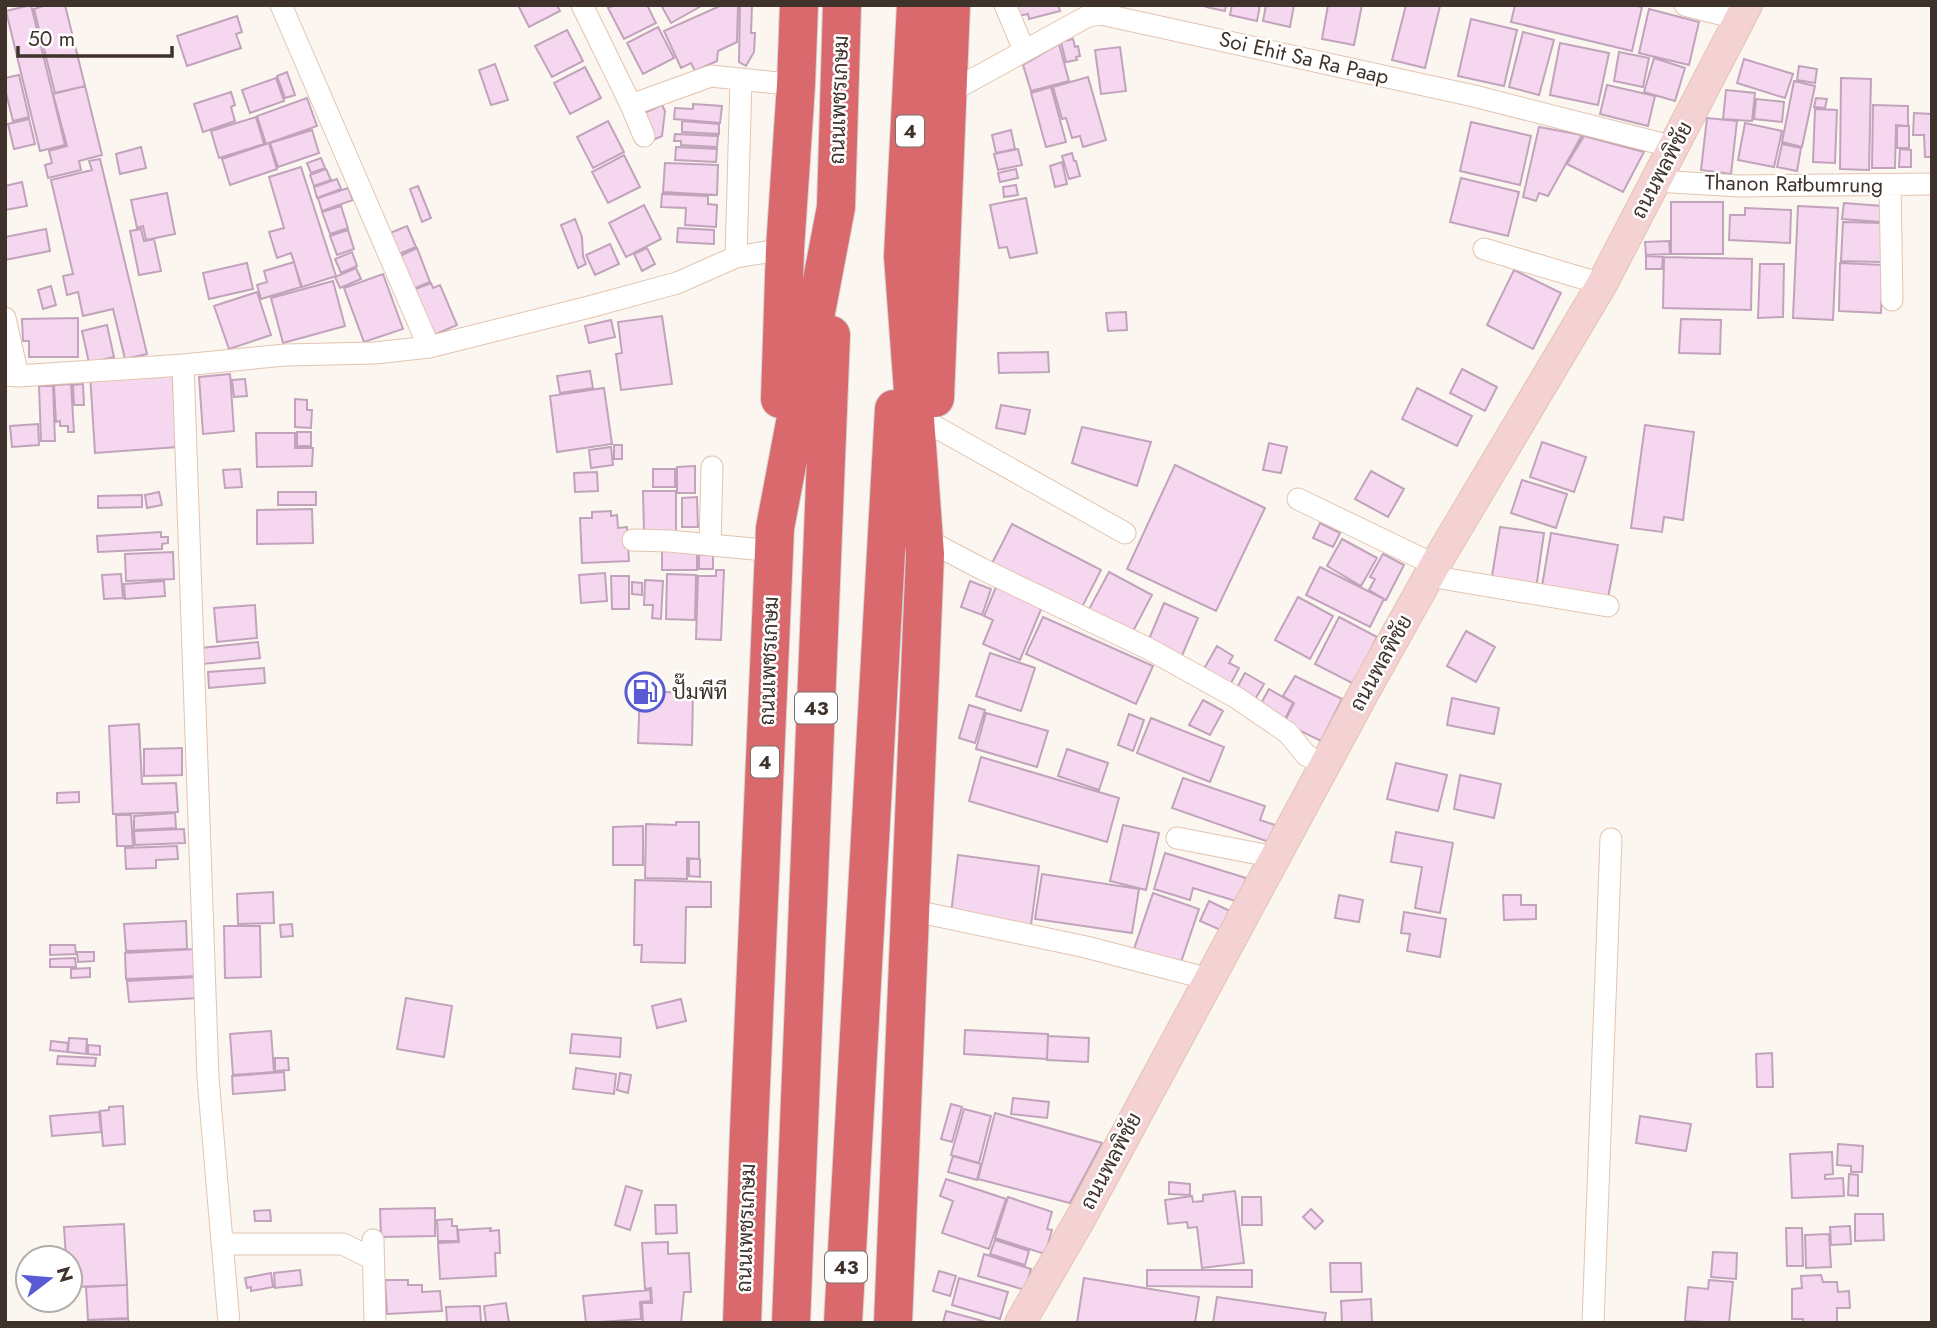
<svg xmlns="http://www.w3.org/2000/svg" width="1937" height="1328" viewBox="0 0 1937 1328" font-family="Jost,Sarabun,sans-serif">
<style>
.building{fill:#f6d7f0;stroke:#c1a4bb;stroke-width:2}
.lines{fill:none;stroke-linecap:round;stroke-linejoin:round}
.street-casing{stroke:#e2c4ae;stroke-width:23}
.secondary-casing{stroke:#e2c4ae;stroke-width:32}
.highway-casing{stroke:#d5d2d0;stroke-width:40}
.street{stroke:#fff;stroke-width:21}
.secondary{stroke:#f4d2d3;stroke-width:30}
.highway{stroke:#d9696c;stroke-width:38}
.labels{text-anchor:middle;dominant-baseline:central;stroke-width:5;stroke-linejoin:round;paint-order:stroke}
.shield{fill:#fff;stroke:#78706a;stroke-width:2}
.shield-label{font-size:19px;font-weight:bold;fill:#3e322a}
.street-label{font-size:21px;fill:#3e322a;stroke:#fff}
.poi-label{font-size:21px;fill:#3e322a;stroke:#fff;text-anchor:start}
</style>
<rect width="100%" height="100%" fill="#fcf6f1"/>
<path class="building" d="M31 5 65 145 40 151 6 11Z
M46 5H65L85 86 55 93 34 9Z
M518 5H557L560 11 529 27Z
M614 5H647L656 23 624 39 608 8Z
M661 5H703L671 23Z
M722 5H738L737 42 718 51 717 61 695 71 691 63 681 68 664 31Z
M740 5H752L751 33H755L754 52 746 66 739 62Z
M1015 5H1058L1060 11 1029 19 1028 14 1018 16Z
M1206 5H1226L1225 11 1206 7Z
M1232 5H1260L1257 21 1230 15Z
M1266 5H1294L1290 27 1263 21Z
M1328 5H1362L1354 45 1322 39Z
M1406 5 1440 6 1425 68 1392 60Z
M1515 5H1633L1642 7 1632 51 1511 22Z
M1649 9 1699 22 1689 65 1639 53Z
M237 16 242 32 236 34 241 48 187 66 177 36Z
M1471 19 1517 30 1504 86 1458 76Z
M658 27 674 58 643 74 627 43Z
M567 30 583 61 552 77 535 46Z
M1523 32 1554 40 1539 95 1509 87Z
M1073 39 1075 47 1078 46 1080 56 1076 57 1077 60 1066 62 1061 42Z
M1560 43 1609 53 1598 105 1550 95Z
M1059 44 1069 81 1031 91 1023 65Z
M1120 47 1126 91 1101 94 1095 50Z
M1619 52 1649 58 1643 87 1614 81Z
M1654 58 1685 68 1675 101 1644 92Z
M1744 59 1793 74 1785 98 1737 83Z
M495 64 508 100 491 105 479 70Z
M1799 66 1817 69 1815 83 1797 80Z
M585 67 601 98 570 114 554 83Z
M287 72 295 95 285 98 277 76Z
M19 75 29 117 13 121 5 89V78Z
M1088 77 1106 140 1083 147 1080 136 1072 138 1066 118 1062 119 1053 87Z
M276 78 284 101 250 113 242 90Z
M1841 78 1871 79 1869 170 1840 169Z
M1794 81 1815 86 1802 147 1782 142Z
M1607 85 1655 96 1648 126 1600 114Z
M85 86 102 155 79 161 81 170 48 178 45 165 52 163 49 151 67 146 53 94Z
M1051 87 1066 142 1046 147 1031 93Z
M1726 90 1755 93 1752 121 1723 119Z
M231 92 235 105 231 107 235 121 203 132 194 104Z
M307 98 317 126 266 144 257 116Z
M1816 98 1827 99 1825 108 1814 107Z
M1756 99 1784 102 1782 122 1754 119Z
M693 104 722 106 720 123 674 119 675 108 693 109Z
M662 105 665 111 662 136 653 140 642 114Z
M1873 105 1908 106V126L1896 125 1895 168H1872Z
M1815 109 1837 110 1835 163 1813 162Z
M1914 113 1932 114V157H1925L1924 135H1913Z
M256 117 264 144 219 158 211 131Z
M1707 118 1737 121 1731 174 1701 170Z
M29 119 35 144 14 149 8 124Z
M608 121 624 152 593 168 577 137Z
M682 121 719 124V134L682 132Z
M1471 122 1531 136 1520 185 1460 171Z
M1745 123 1782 131 1774 167 1738 160Z
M1897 126H1909V148H1897Z
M1539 127 1582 135 1548 196 1539 193 1536 201 1523 197Z
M312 130 319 153 278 167 270 143Z
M1011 130 1015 149 996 153 992 135Z
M675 134 718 136 717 147 681 145V141H674Z
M1584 136 1644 152 1623 192 1567 164Z
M269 143 277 169 230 185 222 159Z
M1782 144 1801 148 1797 171 1777 167Z
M141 147 146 168 120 174 116 154Z
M676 147 717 149 716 162 675 160Z
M1018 149 1022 165 998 170 994 154Z
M1900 149 1911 150V167H1899Z
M1072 153 1074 161H1076L1080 176 1069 179 1062 156Z
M624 155 640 187 608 203 592 172Z
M321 158 325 168 311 173 307 163Z
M100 159 147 354 125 359 113 309 83 316 78 292 67 295 63 276 73 274 51 180 92 170 89 161Z
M1062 162 1067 184 1055 187 1050 166Z
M665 163 718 165 717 195 663 192Z
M301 167 336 276 302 287 291 253 277 258 269 232 284 228 269 177Z
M326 169 331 180 314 186 310 175Z
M1016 169 1018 178 1000 182 998 173Z
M1461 178 1519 192 1508 236 1450 222Z
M337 179 341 189 317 198 314 187Z
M22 182 27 206 5 210V186Z
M1016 185 1018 195 1004 197 1003 187Z
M418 186 431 218 422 222 410 189Z
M348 188 353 200 322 211 318 198Z
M167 193 175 234 146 240 143 226 137 228 131 200Z
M662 194 708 196V204L717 205 716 227 685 225 686 208 661 207Z
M1026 198 1037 253 1010 258 1007 247 999 248 990 205Z
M1671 202H1723V254H1671Z
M1844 203 1882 206 1881 222 1842 219Z
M644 205 661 239 626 257 609 223Z
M341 206 348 228 330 234 322 212Z
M1798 206 1838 208 1833 320 1793 318Z
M1745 208 1791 210 1790 243 1729 240 1730 215H1745Z
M575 219 582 237 583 256 586 264 578 268 561 225Z
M1843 222 1882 223 1881 262 1841 261Z
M407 226 416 247 399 254 390 233Z
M678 228 714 230V244L677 242Z
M46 229 50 251 5 260V237Z
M141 229 144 241 154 239 161 271 139 275 130 231Z
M348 230 354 249 337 255 330 236Z
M1669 241 1670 254 1646 255 1645 242Z
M610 244 619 264 595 275 586 255Z
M417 248 430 282 413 289 400 256Z
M647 248 655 264 642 271 634 254Z
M352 252 357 266 341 273 335 259Z
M1646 256 1663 257 1662 269H1646Z
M1664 257 1752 259 1751 310 1663 308Z
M294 262 301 287 261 299 257 285 267 282 264 271Z
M247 263 253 289 209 299 203 273Z
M1840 263 1883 265 1881 313 1839 311Z
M1760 264H1784L1783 317 1758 318Z
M356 268 361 279 340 288 335 277Z
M1514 270 1561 293 1533 349 1487 325Z
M383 274 403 329 364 342 344 288Z
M333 281 345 326 283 343 271 298Z
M431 283 433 288 440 285 457 325 432 336 413 290Z
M51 286 56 305 43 309 38 290Z
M257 292 271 335 229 349 214 306Z
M1126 312 1127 330 1108 331 1106 313Z
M662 316 672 384 621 390 616 354 622 353 618 322Z
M78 318V357H29V341H23L22 319Z
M1681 319 1721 320 1720 354 1679 353Z
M611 320 615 337 589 343 585 326Z
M107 325 114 357 89 363 82 331Z
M1048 352 1049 372 999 373 998 353Z
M172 368 178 447 95 453 90 374Z
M1462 369 1497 387 1485 411 1450 393Z
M590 371 593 388 560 393 557 376Z
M230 374 234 431 203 434 199 377Z
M245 379 247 396 234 397 232 380Z
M71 384 74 432H68V426H60V421L56 422 54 385Z
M83 384 84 405H74L73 385Z
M39 386H53L55 441H41Z
M604 388 612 444 557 452 550 396Z
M1417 388 1472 416 1457 446 1402 419Z
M295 399 307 400V410H312L311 428 295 427Z
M1001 405 1030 410 1025 434 996 428Z
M38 424 39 445 12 447 10 426Z
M1645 425 1694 432 1683 520 1664 517 1662 532 1631 528Z
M1082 427 1151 442 1137 486 1072 463Z
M297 432H311V446H297Z
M256 433H295V448H313L312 466 257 467Z
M1542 442 1586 457 1574 492 1530 477Z
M1269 443 1287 447 1281 473 1263 470Z
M614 445H622V459H614Z
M611 447 613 465 591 468 589 450Z
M1175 465 1265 508 1216 611 1127 569Z
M695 466V493H677V467Z
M240 469 242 487 225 488 223 470Z
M653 469H675V487H653Z
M1371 471 1404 489 1388 517 1355 499Z
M597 472 598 491 575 492 574 473Z
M1522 480 1567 494 1556 528 1511 513Z
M643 491H676V531H644Z
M159 492 162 505 147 508 145 495Z
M278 492H316V505H278Z
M142 495V507L98 508V496Z
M697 497 698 527H682V498Z
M312 509 313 543 257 544V510Z
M611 511V516L617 515 618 528 627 527 629 561 582 563 580 518H592V512Z
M1320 523 1340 533 1333 547 1313 538Z
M1012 524 1101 570 1079 613 990 567Z
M1500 527 1544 533 1536 589 1491 582Z
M161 532V537H168V543L162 544V549L98 552 97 536Z
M1551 533 1618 545 1608 598 1542 586Z
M1342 539 1377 558 1361 586 1327 566Z
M662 549H697V570H662Z
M173 552 174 579 126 581 125 554Z
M1383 554 1404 565 1386 600 1369 590 1375 579 1370 577Z
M699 555H713V569H699Z
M1320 567 1384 599 1370 627 1306 595Z
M716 570H724L721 640 696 639 698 576H716Z
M1109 572 1152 595 1130 637 1087 613Z
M605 573 607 601 581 603 579 575Z
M121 574 123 598 104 599 102 575Z
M667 574 696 575 695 620 666 619Z
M611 576H629V609H612Z
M645 580 663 581 661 619 652 618 653 605H644Z
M164 581 165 596 125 599 124 584Z
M970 581 991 589 982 615 961 607Z
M632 582 642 583V595L632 594Z
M998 582 1044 602 1020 660 983 644 993 620 984 616Z
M1298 597 1333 616 1310 659 1275 640Z
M1164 603 1198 618 1181 658 1147 644Z
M255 605 257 638 217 642 214 608Z
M1043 617 1153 666 1136 704 1026 654Z
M1339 617 1377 637 1354 684 1315 664Z
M1466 631 1495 647 1476 682 1447 666Z
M258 642 260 658 203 664 201 648Z
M1217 646 1233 656 1229 663 1239 668 1228 689 1201 674Z
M990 653 1035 668 1021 711 976 696Z
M264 668 265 683 209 688 208 672Z
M1245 673 1264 684 1253 703 1234 693Z
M1295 676 1342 699 1321 741 1284 723 1294 703 1283 696Z
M1269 689 1293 703 1284 721 1259 707Z
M640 691 693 693 692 745 638 743Z
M1452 698 1499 708 1494 734 1447 725Z
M1203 700 1223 711 1210 735 1189 725Z
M969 705 985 710 975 743 959 738Z
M986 713 1048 731 1037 767 976 749Z
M1129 714 1144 720 1133 751 1118 745Z
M1151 718 1224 747 1210 782 1137 753Z
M139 724 142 784 176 783 178 812 113 814 109 726Z
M182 748V775L144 776V749Z
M1067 749 1108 763 1099 790 1058 776Z
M981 757 1119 798 1107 842 969 801Z
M1396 763 1447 775 1438 811 1387 799Z
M1460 775 1501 784 1494 818 1454 809Z
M1183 778 1265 806 1260 820 1275 825 1269 842 1172 808Z
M79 792V802L57 803V793Z
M175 813 176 828 134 830V816Z
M116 815H131L133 846H117Z
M676 822H699V859L687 858V879L645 878 646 824 676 825Z
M1123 825 1159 833 1146 890 1110 881Z
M643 826V865H613V827Z
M184 829 185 843 135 845 134 831Z
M1396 832 1453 843 1440 913 1415 908 1422 867 1391 862Z
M177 846 178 859 156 860V868L126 869 125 848Z
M1165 853 1246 878 1239 902 1193 888 1190 900 1154 889Z
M958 855 1039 866 1031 925 951 914Z
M689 859H700V877L689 876Z
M1042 874 1139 889 1132 933 1035 919Z
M635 880 711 882V907H686L685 963 641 962 642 945H634Z
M273 892 274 923 238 924 237 894Z
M1153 893 1199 909 1179 968 1133 952Z
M1339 895 1363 900 1359 922 1335 918Z
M1503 895H1521V905H1536V919L1504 920Z
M1209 901 1232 912 1223 931 1200 921Z
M1404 912 1446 919 1440 957 1407 951 1410 934 1401 933Z
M186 921 187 949 126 951 124 924Z
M292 924 293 936 281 937 280 925Z
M224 926H260L261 977 225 978Z
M50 945H75L76 954 50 955Z
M197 949 198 976 126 979 125 953Z
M77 952H94V961L78 962Z
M75 958 76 967H50V959Z
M90 968V977L71 978V969Z
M198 977 199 998 129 1002 127 981Z
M406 998 452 1006 444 1057 397 1049Z
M681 999 686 1021 657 1028 652 1006Z
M965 1030 1048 1034 1047 1059 964 1054Z
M271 1031 274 1072 233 1075 230 1034Z
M572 1034 621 1038 620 1057 570 1053Z
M1048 1036 1089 1038 1088 1062 1047 1060Z
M69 1038 87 1039 86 1054 68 1052Z
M51 1041 68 1043 67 1052 50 1050Z
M88 1045 100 1046V1055L88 1054Z
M1772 1053 1773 1087H1757L1756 1054Z
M58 1056 96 1058 95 1066 57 1064Z
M275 1058H288L289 1070 275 1071Z
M576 1068 616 1074 614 1094 573 1089Z
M284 1072 285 1090 233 1094 232 1076Z
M620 1073 631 1075 628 1093 617 1090Z
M1013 1098 1049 1102 1047 1118 1011 1114Z
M951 1104 962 1107 952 1142 941 1139Z
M123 1106 125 1144 103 1146 100 1111 109 1110V1107Z
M964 1109 991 1116 979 1163 951 1155Z
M99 1112 101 1132 52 1136 50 1116Z
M995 1113 1102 1143 1070 1203 978 1179Z
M1640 1116 1691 1124 1686 1151 1636 1143Z
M1838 1144 1863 1146 1862 1172H1851V1166L1837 1165Z
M1832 1152 1833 1174 1825 1175V1179L1843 1178 1844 1196 1792 1198 1790 1154Z
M953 1156 981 1164 977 1180 948 1172Z
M1849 1174 1858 1175V1196L1848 1195Z
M946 1179 1006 1199 989 1249 942 1233 953 1201 940 1196Z
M1169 1182 1190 1184V1195L1169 1194Z
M626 1186 642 1191 630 1230 615 1225Z
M1235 1191 1244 1263 1202 1268 1197 1227 1188 1228 1187 1222 1168 1224 1165 1200 1192 1196 1193 1202 1203 1201V1195Z
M1008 1197 1052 1212 1047 1229 1052 1230 1045 1254 995 1238Z
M1242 1197H1261L1262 1225H1242Z
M655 1205H676L677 1233 656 1234Z
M435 1208V1236L381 1237 380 1209Z
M1311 1209 1323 1221 1315 1229 1303 1217Z
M270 1210 271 1221H255L254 1211Z
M1855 1214H1883L1884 1240 1855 1241Z
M452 1219V1226H457L458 1241H438L437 1220Z
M124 1224 127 1285 70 1287V1258H66L64 1227Z
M1850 1226 1851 1244 1831 1245 1830 1227Z
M491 1228 490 1231 499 1230 500 1253H495L496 1276 440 1279 438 1243 459 1242 458 1230Z
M1786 1228H1802L1803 1266H1787Z
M1829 1234 1831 1267 1806 1268 1805 1235Z
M995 1240 1029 1251 1025 1265 990 1254Z
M668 1242V1254L689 1253 691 1292H684L681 1323H643L642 1303H652L651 1288 645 1289 642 1243Z
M1713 1252 1737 1253 1736 1279 1711 1277Z
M984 1254 1031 1269 1025 1290 978 1276Z
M1330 1263H1361L1362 1292H1331Z
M300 1270 302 1285 275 1288 274 1273Z
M1147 1270H1252V1287L1147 1286Z
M939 1271 956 1276 950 1296 933 1291Z
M271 1273 273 1287 251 1291V1287L247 1288 245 1278Z
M1821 1275 1823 1282H1837L1838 1292 1849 1291 1850 1308H1837V1323H1803V1319H1792V1289L1802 1288 1801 1276Z
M959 1278 1008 1292 1000 1319 952 1305Z
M1084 1278 1199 1297 1195 1323H1077Z
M385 1280H408V1285H422V1292L440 1291 442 1311 387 1314Z
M1709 1280 1733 1282 1729 1323 1685 1321 1688 1287 1708 1289Z
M127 1285 128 1318 88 1320 86 1287Z
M650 1290 651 1301 640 1302 641 1319 586 1323 583 1296Z
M1217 1297 1326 1313 1324 1323H1213Z
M1371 1299 1372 1323H1342L1341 1301Z
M506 1303 509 1323H486L484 1306Z
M480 1306 481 1323H447L446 1307Z
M946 1311 990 1323H943Z
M128 1319 129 1323H88V1320Z"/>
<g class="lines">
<g class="street-casing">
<path id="street" d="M281 5 429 347
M582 5 631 105 644 136
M1005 5 1024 50
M1685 5 1740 19
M948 93 1088 16 1101 14 1474 96 1674 147
M631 105 711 76 796 85
M1656 181 1739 186 1932 184
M1890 185 1892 300
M1484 249 1602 284
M736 257 741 79
M5 318 18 376
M183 365 208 1078 229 1323
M5 375 18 376 183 365 285 355 375 353 429 347 589 307 677 283 736 257 785 249
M934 426 1125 533
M1298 499 1435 565
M633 540 669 541 774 551
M927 540 982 569 1149 649 1237 698 1288 733 1306 755 1324 765
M710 545 712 467
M1429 576 1608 606
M1177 838 1275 857
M910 910 1086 947 1209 979
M373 1240 375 1323
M222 1244H343L373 1259
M1593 1323 1611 839"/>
</g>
<g class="secondary-casing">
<path id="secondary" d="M1020 1323 1083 1214 1362 696 1435 565 1602 284 1747 5"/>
</g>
<g class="highway-casing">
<path id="highway" d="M935 398 951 5
M780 399 785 249 796 85 799 5
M742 1323 749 1131 775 528 836 207 842 5
M791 1323 831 335
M843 1323 894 409
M893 1323 925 554 903 256 916 5"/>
</g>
<use href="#street" class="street"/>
<use href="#secondary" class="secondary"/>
<use href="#highway" class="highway"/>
</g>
<defs>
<g id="fuel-ring" transform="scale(2.0125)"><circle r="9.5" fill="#fff" stroke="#585bd3" stroke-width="1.5"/><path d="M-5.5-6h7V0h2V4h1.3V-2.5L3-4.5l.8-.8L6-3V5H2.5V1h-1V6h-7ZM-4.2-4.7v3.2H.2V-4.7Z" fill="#585bd3"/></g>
</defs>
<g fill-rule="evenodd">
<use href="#fuel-ring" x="645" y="692"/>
</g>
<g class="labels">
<g class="shield">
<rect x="896" y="115.5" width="28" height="31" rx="5"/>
<rect x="795" y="692.5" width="42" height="31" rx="5"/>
<rect x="751" y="746.5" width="28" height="31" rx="5"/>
<rect x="825" y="1251.5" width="42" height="31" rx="5"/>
</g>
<g class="shield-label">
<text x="910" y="131">4</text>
<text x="816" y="708">43</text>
<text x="765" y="762">4</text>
<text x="846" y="1267">43</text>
</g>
<g class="street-label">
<text transform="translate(1304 58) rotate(13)">Soi Ehit Sa Ra Paap</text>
<text transform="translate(839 100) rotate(-88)">ถนนเพชรเกษม</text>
<text transform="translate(1662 170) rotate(-62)">ถนนพลพิชัย</text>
<text transform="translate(1794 184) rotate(1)">Thanon Ratbumrung</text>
<text transform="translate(769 661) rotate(-88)">ถนนเพชรเกษม</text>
<text transform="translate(1381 663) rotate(-61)">ถนนพลพิชัย</text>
<text transform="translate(1111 1161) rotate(-62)">ถนนพลพิชัย</text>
<text transform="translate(746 1228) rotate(-88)">ถนนเพชรเกษม</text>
</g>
<g class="poi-label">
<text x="672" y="692">ปั๊มพีที</text>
</g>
</g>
<rect width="1937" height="1328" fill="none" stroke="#3e322a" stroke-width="14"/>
<g transform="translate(49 1279) rotate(74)"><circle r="33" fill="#ffffff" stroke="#b2adaa" stroke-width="2"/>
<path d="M0-5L12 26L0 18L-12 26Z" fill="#585bd3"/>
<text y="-10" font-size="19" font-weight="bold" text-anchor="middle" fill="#3e322a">N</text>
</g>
<path d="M18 46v10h154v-10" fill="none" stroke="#3e322a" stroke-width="3.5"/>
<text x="28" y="46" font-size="21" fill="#3e322a" stroke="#ffffff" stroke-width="5" paint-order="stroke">50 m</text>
</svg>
